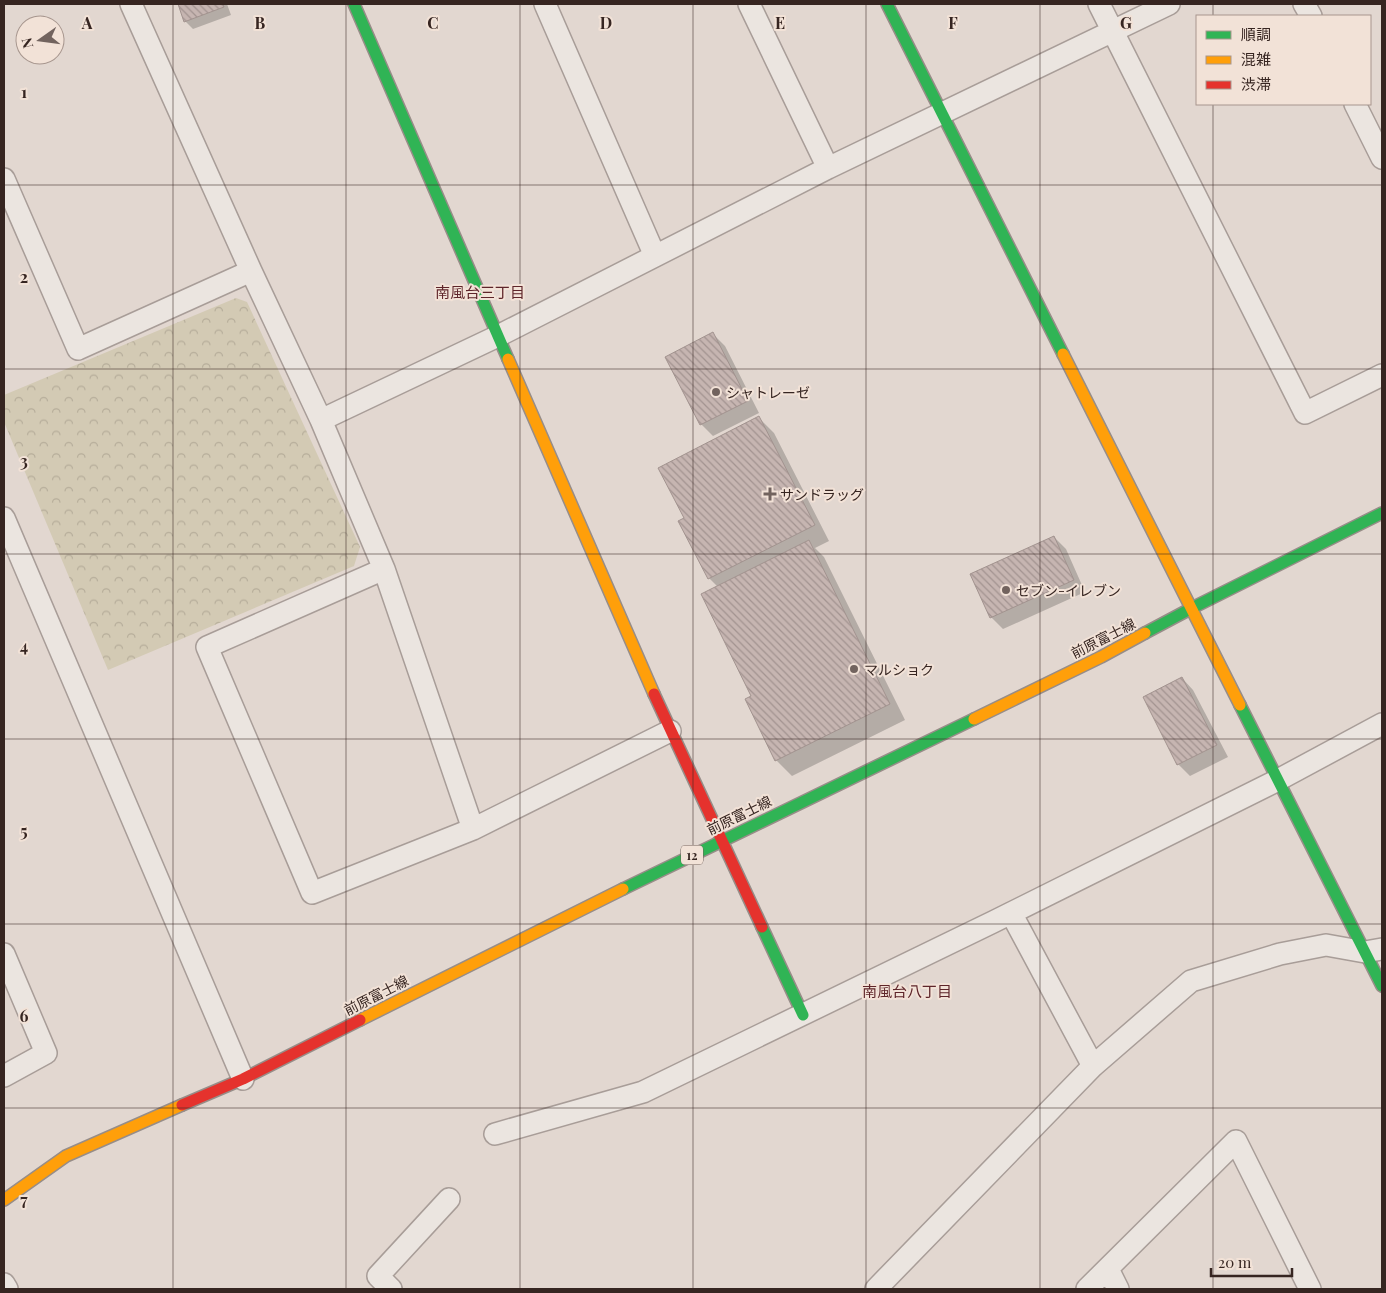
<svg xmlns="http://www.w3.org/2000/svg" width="1386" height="1293" viewBox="0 0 1386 1293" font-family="'Playfair Display','Noto Sans JP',serif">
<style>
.forest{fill:url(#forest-crowns)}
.shadow{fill:#0003}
.building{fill:url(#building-back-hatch);stroke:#a2938f}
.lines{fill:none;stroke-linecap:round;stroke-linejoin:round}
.street-casing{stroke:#a89d98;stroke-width:24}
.fast-casing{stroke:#978d88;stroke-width:14}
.slow-casing{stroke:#978d88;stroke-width:14}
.jam-casing{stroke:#978d88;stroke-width:14}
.street{stroke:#ebe5e0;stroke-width:21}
.fast{stroke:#30b455;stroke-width:11}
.slow{stroke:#ff9f0a;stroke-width:11}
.jam{stroke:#e5322d;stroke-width:11}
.grid{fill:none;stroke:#362521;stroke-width:1;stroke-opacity:0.55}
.poi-dot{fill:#72635e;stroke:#f2e2d7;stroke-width:2}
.labels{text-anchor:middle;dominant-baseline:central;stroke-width:4;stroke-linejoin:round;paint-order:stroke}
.shield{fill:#f2e2d7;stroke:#6e5e58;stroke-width:1}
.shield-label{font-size:12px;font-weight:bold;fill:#362521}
.poi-label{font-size:14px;fill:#362521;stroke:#f2e2d7;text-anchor:start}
.street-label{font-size:14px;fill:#362521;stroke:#f2e2d7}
.neighbourhood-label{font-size:15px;fill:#5e252a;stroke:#f2e2d7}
.grid-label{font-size:16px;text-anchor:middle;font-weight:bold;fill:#362521;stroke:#f2e2d7;stroke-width:4;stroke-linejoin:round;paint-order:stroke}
</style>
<defs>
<pattern id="forest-crowns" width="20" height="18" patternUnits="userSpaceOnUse" patternTransform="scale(1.25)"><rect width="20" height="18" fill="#d3cab4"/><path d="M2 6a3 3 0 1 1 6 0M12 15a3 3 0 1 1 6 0" fill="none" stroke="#b6ad9a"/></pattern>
<pattern id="building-back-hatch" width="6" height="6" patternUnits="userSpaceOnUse" patternTransform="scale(1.25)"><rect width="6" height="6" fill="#c6b5b1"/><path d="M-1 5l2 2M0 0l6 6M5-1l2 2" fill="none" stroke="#a29390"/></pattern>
</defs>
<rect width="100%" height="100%" fill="#e2d7d0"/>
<path class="forest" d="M236 298 247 302 360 547 354 566 108 670 4 422V395Z"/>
<path class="shadow" d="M179 4H227L231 15 193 29 185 21Z
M713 334 725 346 759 413 713 436 701 424Z
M758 417 774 433 829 541 815 548 824 557 905 720 792 776 776 760 753 696 718 587 709 578 685 519Z
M1054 537 1066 549 1085 592 1003 629 991 617Z
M1182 678 1193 690 1228 757 1190 776 1178 764Z"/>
<path class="building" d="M178 4H223L224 7 184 22Z
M713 332 748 401 700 425 665 357Z
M759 416 815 525 708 579 678 521 684 518 658 468Z
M1054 536 1074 580 990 618 970 574Z
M809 540 890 704 775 761 745 699 751 696 701 594Z
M1182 677 1217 745 1177 765 1143 697Z"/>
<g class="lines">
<g class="street-casing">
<path id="street" d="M131 4 251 271 321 420 384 569 473 829
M545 4 655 256
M749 4 828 168
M1099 4 1305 413 1382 375
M1304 4 1311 16
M1355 104 1382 158
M4 179 78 349 251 271
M321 420 498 336 828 168 1169 4
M4 518 243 1079
M384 569 207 647 312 893 473 829 670 731
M1011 913 1093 1066
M4 954 46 1053 4 1076
M495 1134 643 1092 993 922 1278 780 1382 724
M1108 1269 1118 1289
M4 1284 7 1289
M391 1289 378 1276 449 1199
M876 1289 1093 1066 1191 981 1280 954 1326 945 1365 952 1382 949
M1087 1289 1236 1141 1310 1289"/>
</g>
<g class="fast-casing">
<path id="fast" d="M354 4 508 359
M887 4 1063 354
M1145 633 1192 608 1382 513
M1240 705 1382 986
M623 889 974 719
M762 927 803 1015"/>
</g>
<g class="slow-casing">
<path id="slow" d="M1063 354 1240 705
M508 359 654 694
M974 719 1101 657 1145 633
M360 1020 623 889
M4 1200 66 1156 182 1105"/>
</g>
<g class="jam-casing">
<path id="jam" d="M654 694 762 927
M182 1105 243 1079 360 1020"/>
</g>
<use href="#street" class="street"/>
<use href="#fast" class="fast"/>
<use href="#slow" class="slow"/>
<use href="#jam" class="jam"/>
</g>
<path class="grid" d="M173 4V1289M346 4V1289M520 4V1289M693 4V1289M866 4V1289M1040 4V1289M1213 4V16M1213 104V1289M4 185H1382M4 369H1382M4 554H1382M4 739H1382M4 924H1382M4 1108H1382"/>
<g class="poi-dot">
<circle cx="716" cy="392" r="5"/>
<path d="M767.5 486.5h5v5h5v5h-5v5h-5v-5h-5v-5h5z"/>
<circle cx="1006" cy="590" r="5"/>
<circle cx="854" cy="669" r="5"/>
</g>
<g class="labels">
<rect class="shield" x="681" y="845.5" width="22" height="19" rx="4"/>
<g class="shield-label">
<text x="692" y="855">12</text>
</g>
<g class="poi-label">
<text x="726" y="392">シャトレーゼ</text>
<text x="780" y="494">サンドラッグ</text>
<text x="1016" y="590">セブン-イレブン</text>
<text x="864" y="669">マルショク</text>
</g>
<g class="street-label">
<text transform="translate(1103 638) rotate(-27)">前原富士線</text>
<text transform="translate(739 815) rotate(-26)">前原富士線</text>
<text transform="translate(376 995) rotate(-27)">前原富士線</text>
</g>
<g class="neighbourhood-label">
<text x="480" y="292">南風台三丁目</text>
<text x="907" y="991">南風台八丁目</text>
</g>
</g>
<g class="grid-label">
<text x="87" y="29">A</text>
<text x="260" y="29">B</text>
<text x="433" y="29">C</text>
<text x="606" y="29">D</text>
<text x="780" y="29">E</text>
<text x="953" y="29">F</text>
<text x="1126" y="29">G</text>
<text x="24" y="98">1</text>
<text x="24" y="283">2</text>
<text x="24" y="467">3</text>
<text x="24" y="652">4</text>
<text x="24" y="837">5</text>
<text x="24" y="1022">6</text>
<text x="24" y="1206">7</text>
</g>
<rect width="1386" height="1293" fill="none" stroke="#362521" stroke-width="10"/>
<rect x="1196" y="15" width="175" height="90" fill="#f2e2d7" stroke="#a7968e"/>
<rect x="1206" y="31" width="25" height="8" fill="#30b455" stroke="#a7968e"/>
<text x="1241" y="40" font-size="15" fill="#362521">順調</text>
<rect x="1206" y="56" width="25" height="8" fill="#ff9f0a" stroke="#a7968e"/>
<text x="1241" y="65" font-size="15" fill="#362521">混雑</text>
<rect x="1206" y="81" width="25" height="8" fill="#e5322d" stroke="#a7968e"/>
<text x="1241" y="90" font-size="15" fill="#362521">渋滞</text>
<g transform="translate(40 40) rotate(256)"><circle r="24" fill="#f2e2d7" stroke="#a7968e"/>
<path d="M0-4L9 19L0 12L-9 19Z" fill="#72635e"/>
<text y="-8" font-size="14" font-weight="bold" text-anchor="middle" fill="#362521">N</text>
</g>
<path d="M1211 1268v8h81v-8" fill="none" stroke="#362521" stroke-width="2.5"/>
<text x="1218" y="1268" font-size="15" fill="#362521" stroke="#f2e2d7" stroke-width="4" paint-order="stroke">20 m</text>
</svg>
